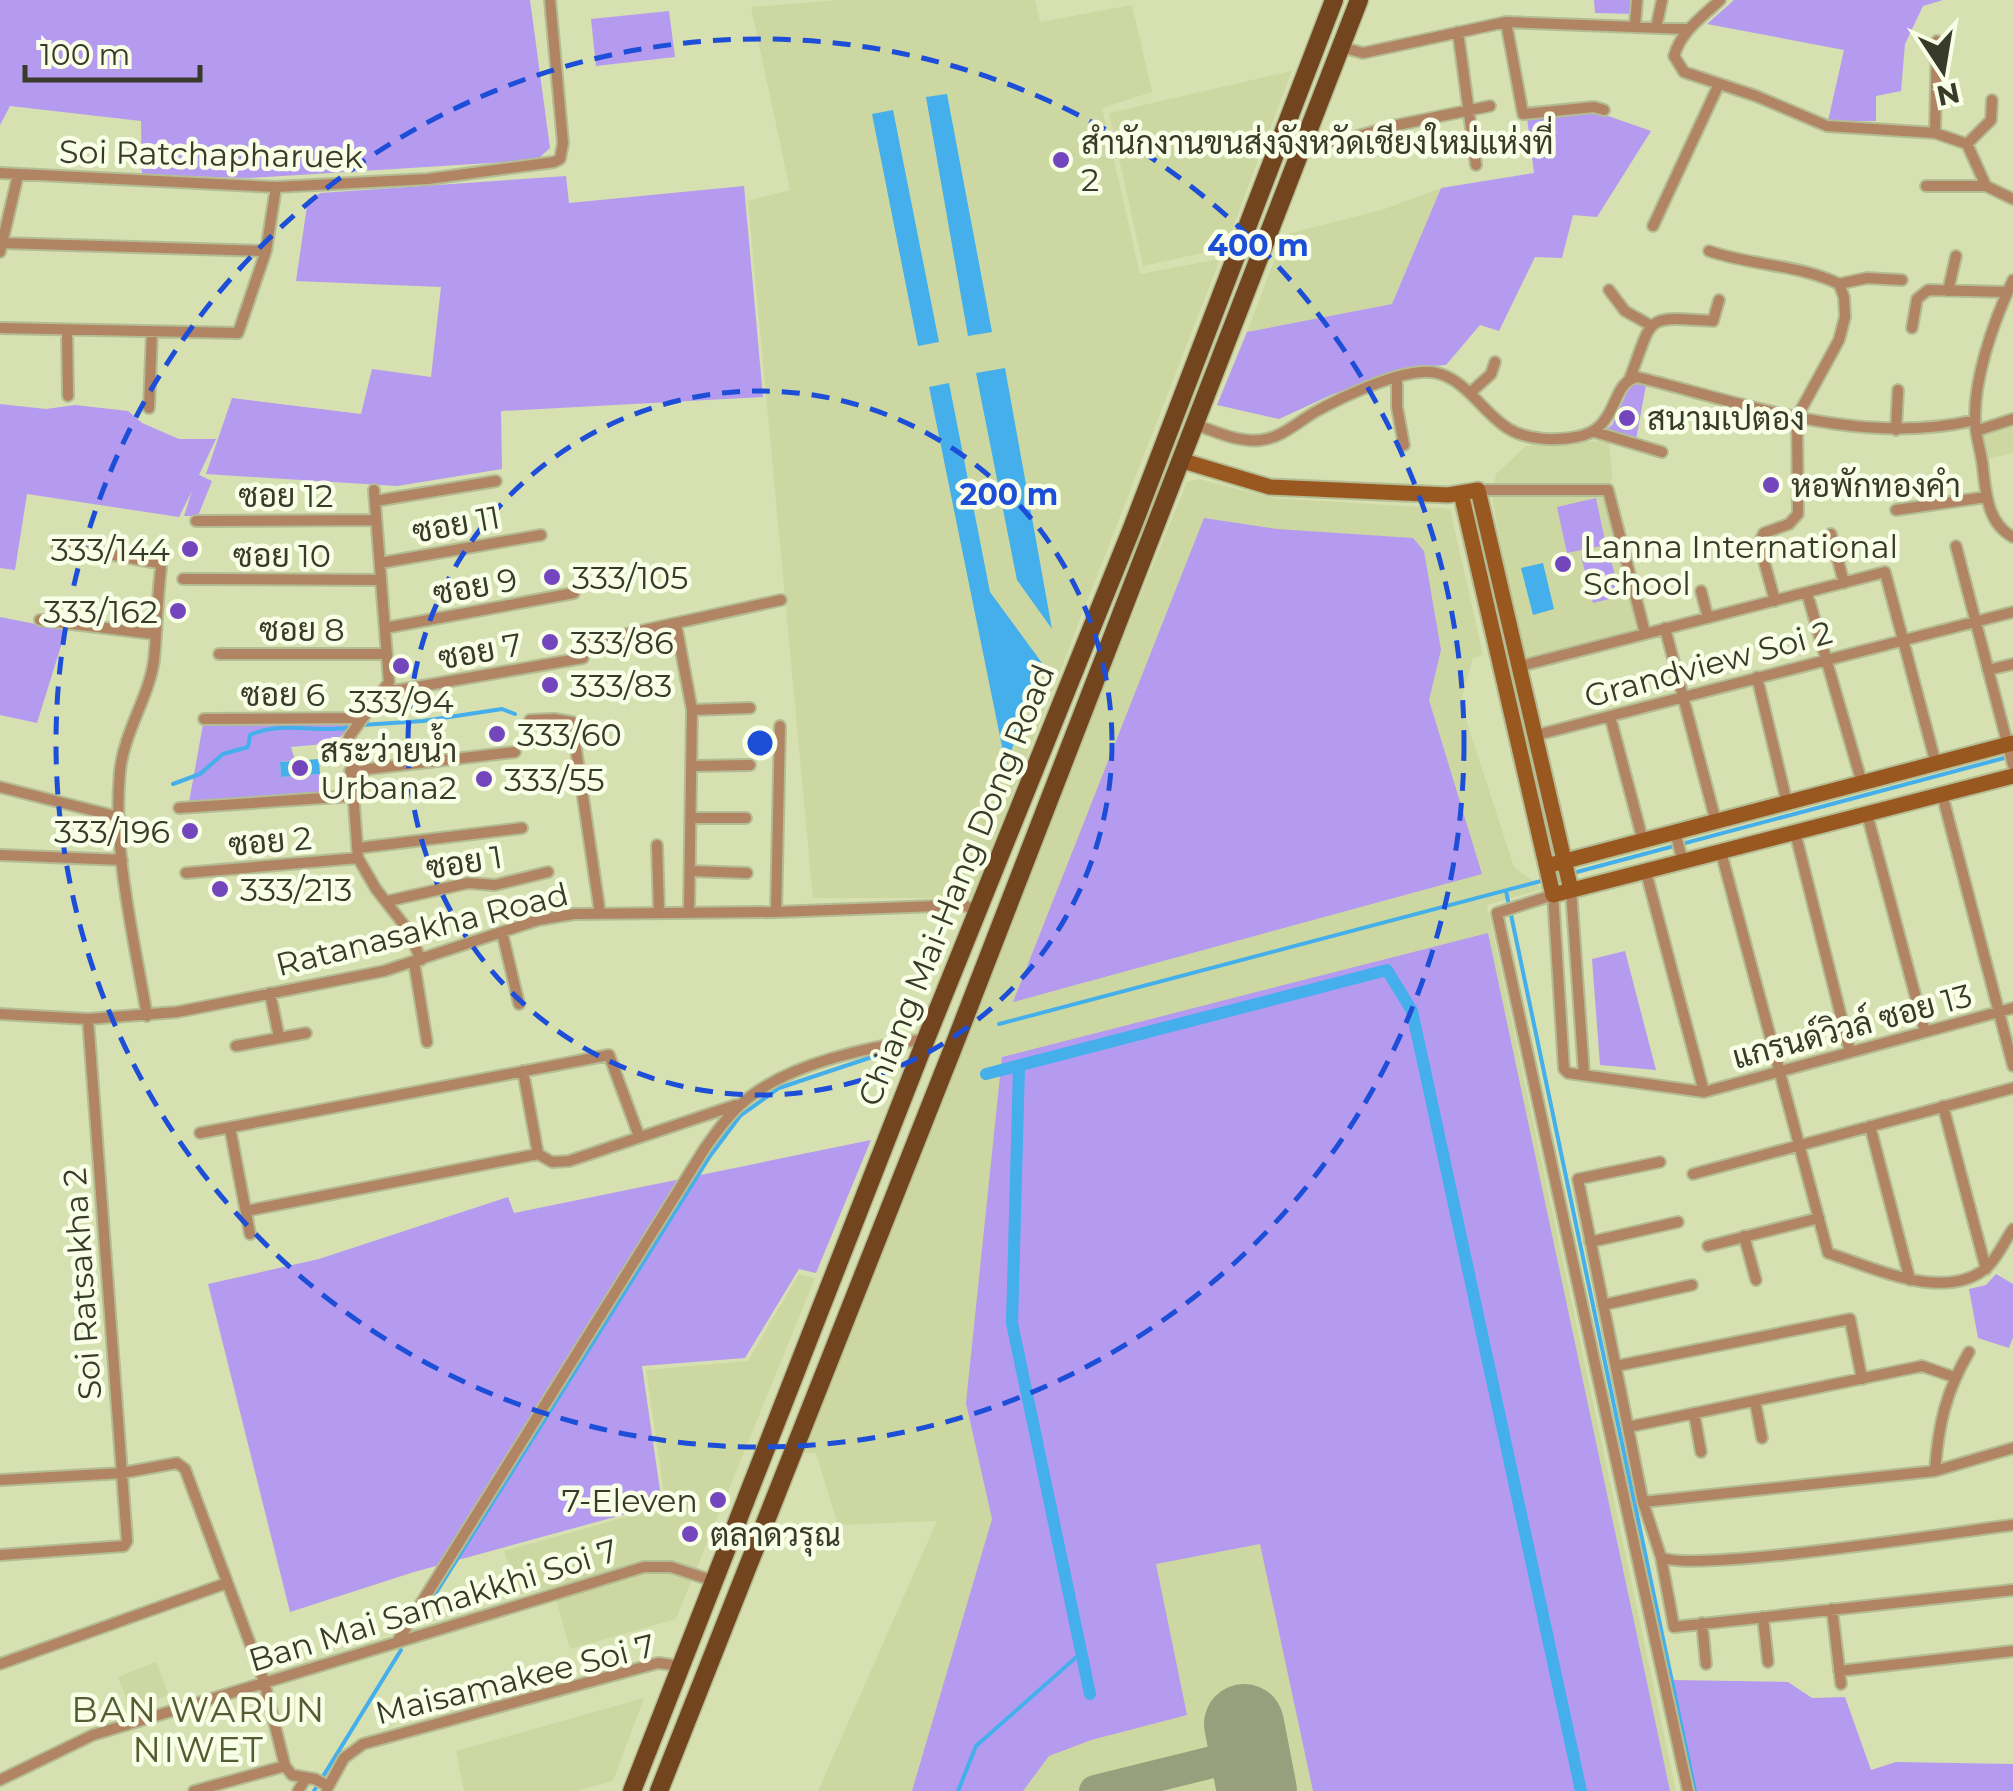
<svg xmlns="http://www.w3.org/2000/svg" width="2013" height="1791" viewBox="0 0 2013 1791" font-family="Montserrat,Sarabun,sans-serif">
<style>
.built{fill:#cdd7a1}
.green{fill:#b49bf0}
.water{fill:#44afea}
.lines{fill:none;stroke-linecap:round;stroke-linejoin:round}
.stream{stroke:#44afea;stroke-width:4}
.canal{stroke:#44afea;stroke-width:12}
.taxiway{stroke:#989f7c;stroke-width:32}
.runway{stroke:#989f7c;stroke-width:80}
.street-casing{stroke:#b4bc93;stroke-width:14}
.secondary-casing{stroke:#b4bc93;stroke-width:19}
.primary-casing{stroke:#b4bc93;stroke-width:21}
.street{stroke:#b18463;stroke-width:10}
.secondary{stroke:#9a5821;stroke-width:15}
.primary{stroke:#73451f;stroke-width:18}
.ring{fill:none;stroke:#1d4ed8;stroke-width:5;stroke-dasharray:18 12}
.poi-dot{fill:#7346be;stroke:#f9fee7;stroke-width:4}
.labels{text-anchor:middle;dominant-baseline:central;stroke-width:9;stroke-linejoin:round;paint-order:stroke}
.poi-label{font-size:32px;fill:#383b29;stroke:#f9fee7;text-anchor:start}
.street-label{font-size:32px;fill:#383b29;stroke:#f9fee7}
.neighbourhood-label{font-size:35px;letter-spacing:2.5px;fill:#555c33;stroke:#f9fee7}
.centre{fill:#1d4ed8;stroke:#f9fee7;stroke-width:5}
.ring-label{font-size:30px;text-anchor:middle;font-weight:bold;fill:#1d4ed8;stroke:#f9fee7;stroke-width:9;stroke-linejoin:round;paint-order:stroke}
</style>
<rect width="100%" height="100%" fill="#d7e0b1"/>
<path class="built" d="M840 0H1035L1040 22 1132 5 1152 92 1102 108 1140 274 1220 259 972 898H813L748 201 790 190 751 7Z
M1292 71 1225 248 1143 266 1109 113Z
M1441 188 1392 304 1247 332 1284 235 1385 209Z
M2013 418V453L1983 460 1979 428Z
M1609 440 1612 478 1606 495 1637 631 1522 660 1492 497 1496 474 1526 446Z
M1199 479 1273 498 1450 509 1483 655 1473 658 1462 697 1468 726 1514 867 1543 889 1487 905 1676 1791H818L937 1521 838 1525 816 1453H803L969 1034 1038 846 1187 482Z
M799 1274 815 1278 676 1619 570 1649 553 1588 519 1594 504 1551 666 1506 646 1370 748 1361Z
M156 1662 169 1695 131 1710 118 1677Z
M644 1698 613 1781 576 1791H464L456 1751Z"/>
<path class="green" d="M0 0H530L550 148 537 160 250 178 142 175 141 121 10 106 0 125Z
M1594 0H1637L1636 14 1595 13Z
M1734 0H1943L1923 6 1905 44 1901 91 1876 96V121H1828L1844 50 1707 24Z
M669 11 675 57 596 66 591 19Z
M1594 111 1651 131 1597 217 1573 215 1562 258 1535 257 1499 331 1480 325 1446 365 1404 368 1331 395 1279 419 1217 405 1247 332 1392 304 1441 188 1534 173 1527 118Z
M566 176 569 203 744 186 763 397 501 411 502 469 397 486 206 474 232 398 361 414 372 369 431 377 441 287 296 281 308 199 321 193Z
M1631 384 1646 385 1636 440 1604 431 1612 425Z
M0 404 46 409 75 405 128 411 142 423 179 439H216L199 475 212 481 198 516H184L192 491 179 517 27 494 15 570 0 568Z
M1596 498 1606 545 1567 553 1557 507Z
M1204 518 1277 529 1413 538 1424 551 1441 650 1429 700 1482 874 1013 1002Z
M1608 550 1621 596 1593 603 1581 556Z
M0 617 66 630 37 723 0 715Z
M356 718 335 743 291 747 295 760 280 762 281 777 320 774V795L189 802 204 719Z
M1488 933 1670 1791H1313L1260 1544 1156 1564 1187 1715 1091 1740 1049 1756 1023 1791H912L992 1519 966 1403 1002 1057Z
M1625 951 1656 1070 1600 1065 1592 959Z
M871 1140 816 1273 799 1269 745 1358 642 1366 662 1504 414 1572 290 1612 208 1284 319 1259 508 1197 514 1213Z
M1996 1274 2013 1284V1337L2009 1348 1978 1338 1969 1289 1986 1285Z
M1672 1680 1788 1682 1812 1698 1845 1697 1871 1770 1896 1762 2013 1764V1791H1696Z"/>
<path class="water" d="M947 94 992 332 968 336 926 97Z
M893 110 939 342 918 346 872 114Z
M1005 368 1052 629 1017 580 976 373Z
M949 383 990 592 1042 663 1006 766 929 387Z
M1543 563 1554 609 1533 615 1521 568Z
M319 759 320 774 281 777 280 762Z"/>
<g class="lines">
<path class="stream" d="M362 725 423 721 502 709 515 714
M173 784 200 774 223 754 248 747 250 735C284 720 319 734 353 727
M1573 873 2008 757
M1506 891 1695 1791
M999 1024 1545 880
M417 1623 710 1156 740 1116 779 1088 893 1050
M314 1791 401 1650
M958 1791 976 1746 1081 1653"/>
<path class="canal" d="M1019 1067 1012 1323 1090 1694
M986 1074 1387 970 1412 1011 1581 1791"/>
<path class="taxiway" d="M1095 1791 1249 1753"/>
<path class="runway" d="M1244 1724 1257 1791"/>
<g class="street-casing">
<path id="street" d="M1720 0C1702 17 1681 31 1674 56L1684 72 1756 96 1827 126 1935 133 1967 144 1986 186 2013 199
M1506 22 1523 114 1594 107 1604 110
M1635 25 1637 0
M1656 28 1662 0
M1458 32 1476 165
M1341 47 1363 53 1506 22 1687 29
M1935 133 1937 41
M1967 144 1991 120 1992 100
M1301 152 1397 125 1490 106
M0 173 276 187 428 179 554 162 560 159 563 143 550 0
M1926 186H1986
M1653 226 1719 84
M2 243 266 251
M1709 251C1752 266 1798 264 1839 284L1844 297 1845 317 1839 340 1797 417 1798 514 1789 524 1764 533 1759 543 1775 601
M0 252 18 175
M2013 280C1994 320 1970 386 1976 431 1978 444 1982 456 1983 469 1986 495 1988 524 2013 537
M1839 284 1867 278 1902 280
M1609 290 1625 311 1650 325
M1948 291 1956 256
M0 328 238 333 266 251 276 187
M1912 328 1917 299 1928 290 2007 292
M67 330 68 396
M1397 378V407L1404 445
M1630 378C1654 315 1643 316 1713 321L1719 300
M1470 393 1491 374 1495 362
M149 408 152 332
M1194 424C1214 431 1239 443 1261 440 1281 438 1298 422 1315 412 1342 397 1391 374 1422 372 1462 369 1479 411 1509 429 1527 440 1556 441 1576 437 1620 430 1609 383 1637 377 1746 404 1864 447 1975 420
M1896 430 1898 390
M1976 431 2013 419
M1595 432 1662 452
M374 490 389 682 349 737 358 858 376 889 408 930 421 960
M1478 490H1608L1645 633
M375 501 496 481
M1896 510 1986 497
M196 521 376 520
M1831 534 1844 583
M57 545 158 563 161 568C157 599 157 630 154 660 149 697 124 732 120 771 112 851 134 937 147 1016
M1956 546 2013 765
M380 563 541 535
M183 579 381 580
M1701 591 1708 618
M1807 593 1862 783
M40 620 154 634
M676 624 692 710 689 911
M385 628 574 593
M1665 628 1716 822
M590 642 781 600
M219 654H385
M1517 667 1885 572 1936 764
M1988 670 2013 664
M1757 677 1787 803
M384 689 399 690 583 658
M692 710 750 708
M1610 716 1643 841
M204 719 363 718
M530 720 554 719 572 722 600 913
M1533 736 2013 612
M691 766 750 765
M350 771 515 752
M0 787 119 817
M1942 794 2013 1066
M179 808 353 796
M1867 814 1925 1032
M691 818H746
M1675 832 1683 862
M1795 832 1850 1052
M657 845 659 912
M358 848 522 828
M1721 852 1828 1253C1872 1267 1945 1303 1986 1268 1997 1259 2005 1240 2013 1229
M0 855 122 860
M690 871 747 873
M1646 872 1704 1092
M186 873 358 858
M1571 890 1584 1074
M388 901 468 883 495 885 548 872
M776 912 780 726
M502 932 519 1004
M414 962 427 1042
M270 993 279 1037
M0 1014 88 1019 177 1012 384 971 538 920 574 914 776 912 963 905 978 911
M236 1046 306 1033
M523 1071 538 1154
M1943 1106 1986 1269
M1870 1126 1910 1280
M230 1128 250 1234
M200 1133 609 1055 639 1136
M1660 1162 1578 1179 1643 1502 1661 1557C1690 1574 1961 1531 2013 1525
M1693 1174 2013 1088
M246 1211 538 1154 552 1162 569 1161 736 1105
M1744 1236 1756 1280
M1590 1242 1678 1222
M1708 1246 1819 1218
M1603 1305 1692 1285
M1616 1366 1850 1319 1862 1379
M1755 1401 1762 1438
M1694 1413 1701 1452
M1628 1427 1922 1366 1954 1377
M1935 1471C1938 1426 1946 1391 1969 1352
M0 1480 122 1473 177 1463 185 1469 264 1681 285 1766 292 1775 315 1779 328 1786
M1643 1502 1935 1471 2013 1448
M0 1555 124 1546 127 1541 88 1019
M1661 1557 1674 1627 2013 1590
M1832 1609 1841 1684
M1763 1617 1768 1662
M1702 1623 1706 1664
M397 1642 705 1148C715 1134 726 1118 739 1106 783 1064 868 1047 926 1039
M0 1664 227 1583
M1839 1671 2013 1651
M0 1780 93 1735 644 1567H671L714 1581
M327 1789 344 1758 363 1744 658 1663 681 1666
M194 1791 285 1766
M298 1791 306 1778
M1688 1791 1497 913 1553 895 1564 1069 1568 1073 1704 1092 2013 1008"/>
</g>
<g class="secondary-casing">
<path id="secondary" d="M1180 460 1270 487 1448 495 1478 490 1571 890
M1461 493 1553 895 2013 776
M1554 864 2013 743"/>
</g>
<g class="primary-casing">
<path id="primary" d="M632 1791 926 1039 1132 528 1334 0
M659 1791 953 1048 1359 0"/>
</g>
<use href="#street" class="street"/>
<use href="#secondary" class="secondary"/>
<use href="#primary" class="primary"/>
</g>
<g class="ring">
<circle cx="760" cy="743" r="352"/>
<circle cx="760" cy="743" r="704"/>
</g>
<g class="poi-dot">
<circle cx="1061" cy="160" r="10"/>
<circle cx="1627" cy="418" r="10"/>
<circle cx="1771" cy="485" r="10"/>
<circle cx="190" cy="549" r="10"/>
<circle cx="1563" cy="564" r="10"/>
<circle cx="552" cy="577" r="10"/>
<circle cx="178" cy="611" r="10"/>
<circle cx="550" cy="642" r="10"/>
<circle cx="401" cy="666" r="10"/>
<circle cx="550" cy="685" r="10"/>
<circle cx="497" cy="734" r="10"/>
<circle cx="300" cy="768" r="10"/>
<circle cx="484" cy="779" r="10"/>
<circle cx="190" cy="831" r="10"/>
<circle cx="220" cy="889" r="10"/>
<circle cx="718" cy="1500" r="10"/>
<circle cx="690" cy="1534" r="10"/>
</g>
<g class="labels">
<g class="poi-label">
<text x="1081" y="142">สำนักงานขนส่งจังหวัดเชียงใหม่แห่งที่<tspan x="1081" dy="37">2</tspan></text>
<text x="1647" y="418">สนามเปตอง</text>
<text x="1791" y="485">หอพักทองคำ</text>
<text x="1583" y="546">Lanna International<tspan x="1583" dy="37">School</tspan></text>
<text x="170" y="549" text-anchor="end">333/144</text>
<text x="572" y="577">333/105</text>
<text x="158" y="611" text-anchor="end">333/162</text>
<text x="570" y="642">333/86</text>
<text x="570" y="685">333/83</text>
<text x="401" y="701" text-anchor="middle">333/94</text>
<text x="517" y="734">333/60</text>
<text x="320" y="750">สระว่ายน้ำ<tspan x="320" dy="37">Urbana2</tspan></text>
<text x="504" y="779">333/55</text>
<text x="170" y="831" text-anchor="end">333/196</text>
<text x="240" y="889">333/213</text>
<text x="698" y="1500" text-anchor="end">7-Eleven</text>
<text x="710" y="1534">ตลาดวรุณ</text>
</g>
<g class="street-label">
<text transform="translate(211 154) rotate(1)">Soi Ratchapharuek</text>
<text x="286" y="495">ซอย 12</text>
<text transform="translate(456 524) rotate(-10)">ซอย 11</text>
<text x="282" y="555">ซอย 10</text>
<text transform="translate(475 586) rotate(-10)">ซอย 9</text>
<text x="302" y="629">ซอย 8</text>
<text transform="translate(480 651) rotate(-10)">ซอย 7</text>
<text transform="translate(1708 664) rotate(-15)">Grandview Soi 2</text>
<text x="283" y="694">ซอย 6</text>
<text transform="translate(270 841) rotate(-5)">ซอย 2</text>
<text transform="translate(464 862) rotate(-9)">ซอย 1</text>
<text transform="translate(956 885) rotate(-68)">Chiang Mai-Hang Dong Road</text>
<text transform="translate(422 929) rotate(-14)">Ratanasakha Road</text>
<text transform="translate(1852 1026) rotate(-15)">แกรนด์วิวล์ ซอย 13</text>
<text transform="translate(82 1284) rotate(-94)">Soi Ratsakha 2</text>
<text transform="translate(433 1605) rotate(-17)">Ban Mai Samakkhi Soi 7</text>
<text transform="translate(515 1679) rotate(-14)">Maisamakee Soi 7</text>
</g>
<g class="neighbourhood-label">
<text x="199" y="1709">BAN WARUN<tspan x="199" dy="40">NIWET</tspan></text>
</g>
</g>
<circle cx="760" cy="743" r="15" class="centre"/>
<g class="ring-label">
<text x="1258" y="256">400 m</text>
<text x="1009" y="505">200 m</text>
</g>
<g transform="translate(1943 70) rotate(168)" stroke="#f9fee7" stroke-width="8" paint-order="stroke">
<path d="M0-8L18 38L0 25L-18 38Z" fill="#383b29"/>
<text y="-15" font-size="28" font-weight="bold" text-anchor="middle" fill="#383b29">N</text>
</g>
<path d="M25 65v15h175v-15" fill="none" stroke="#383b29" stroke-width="5"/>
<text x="40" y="65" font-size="30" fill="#383b29" stroke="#f9fee7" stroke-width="8" paint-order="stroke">100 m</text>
</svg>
